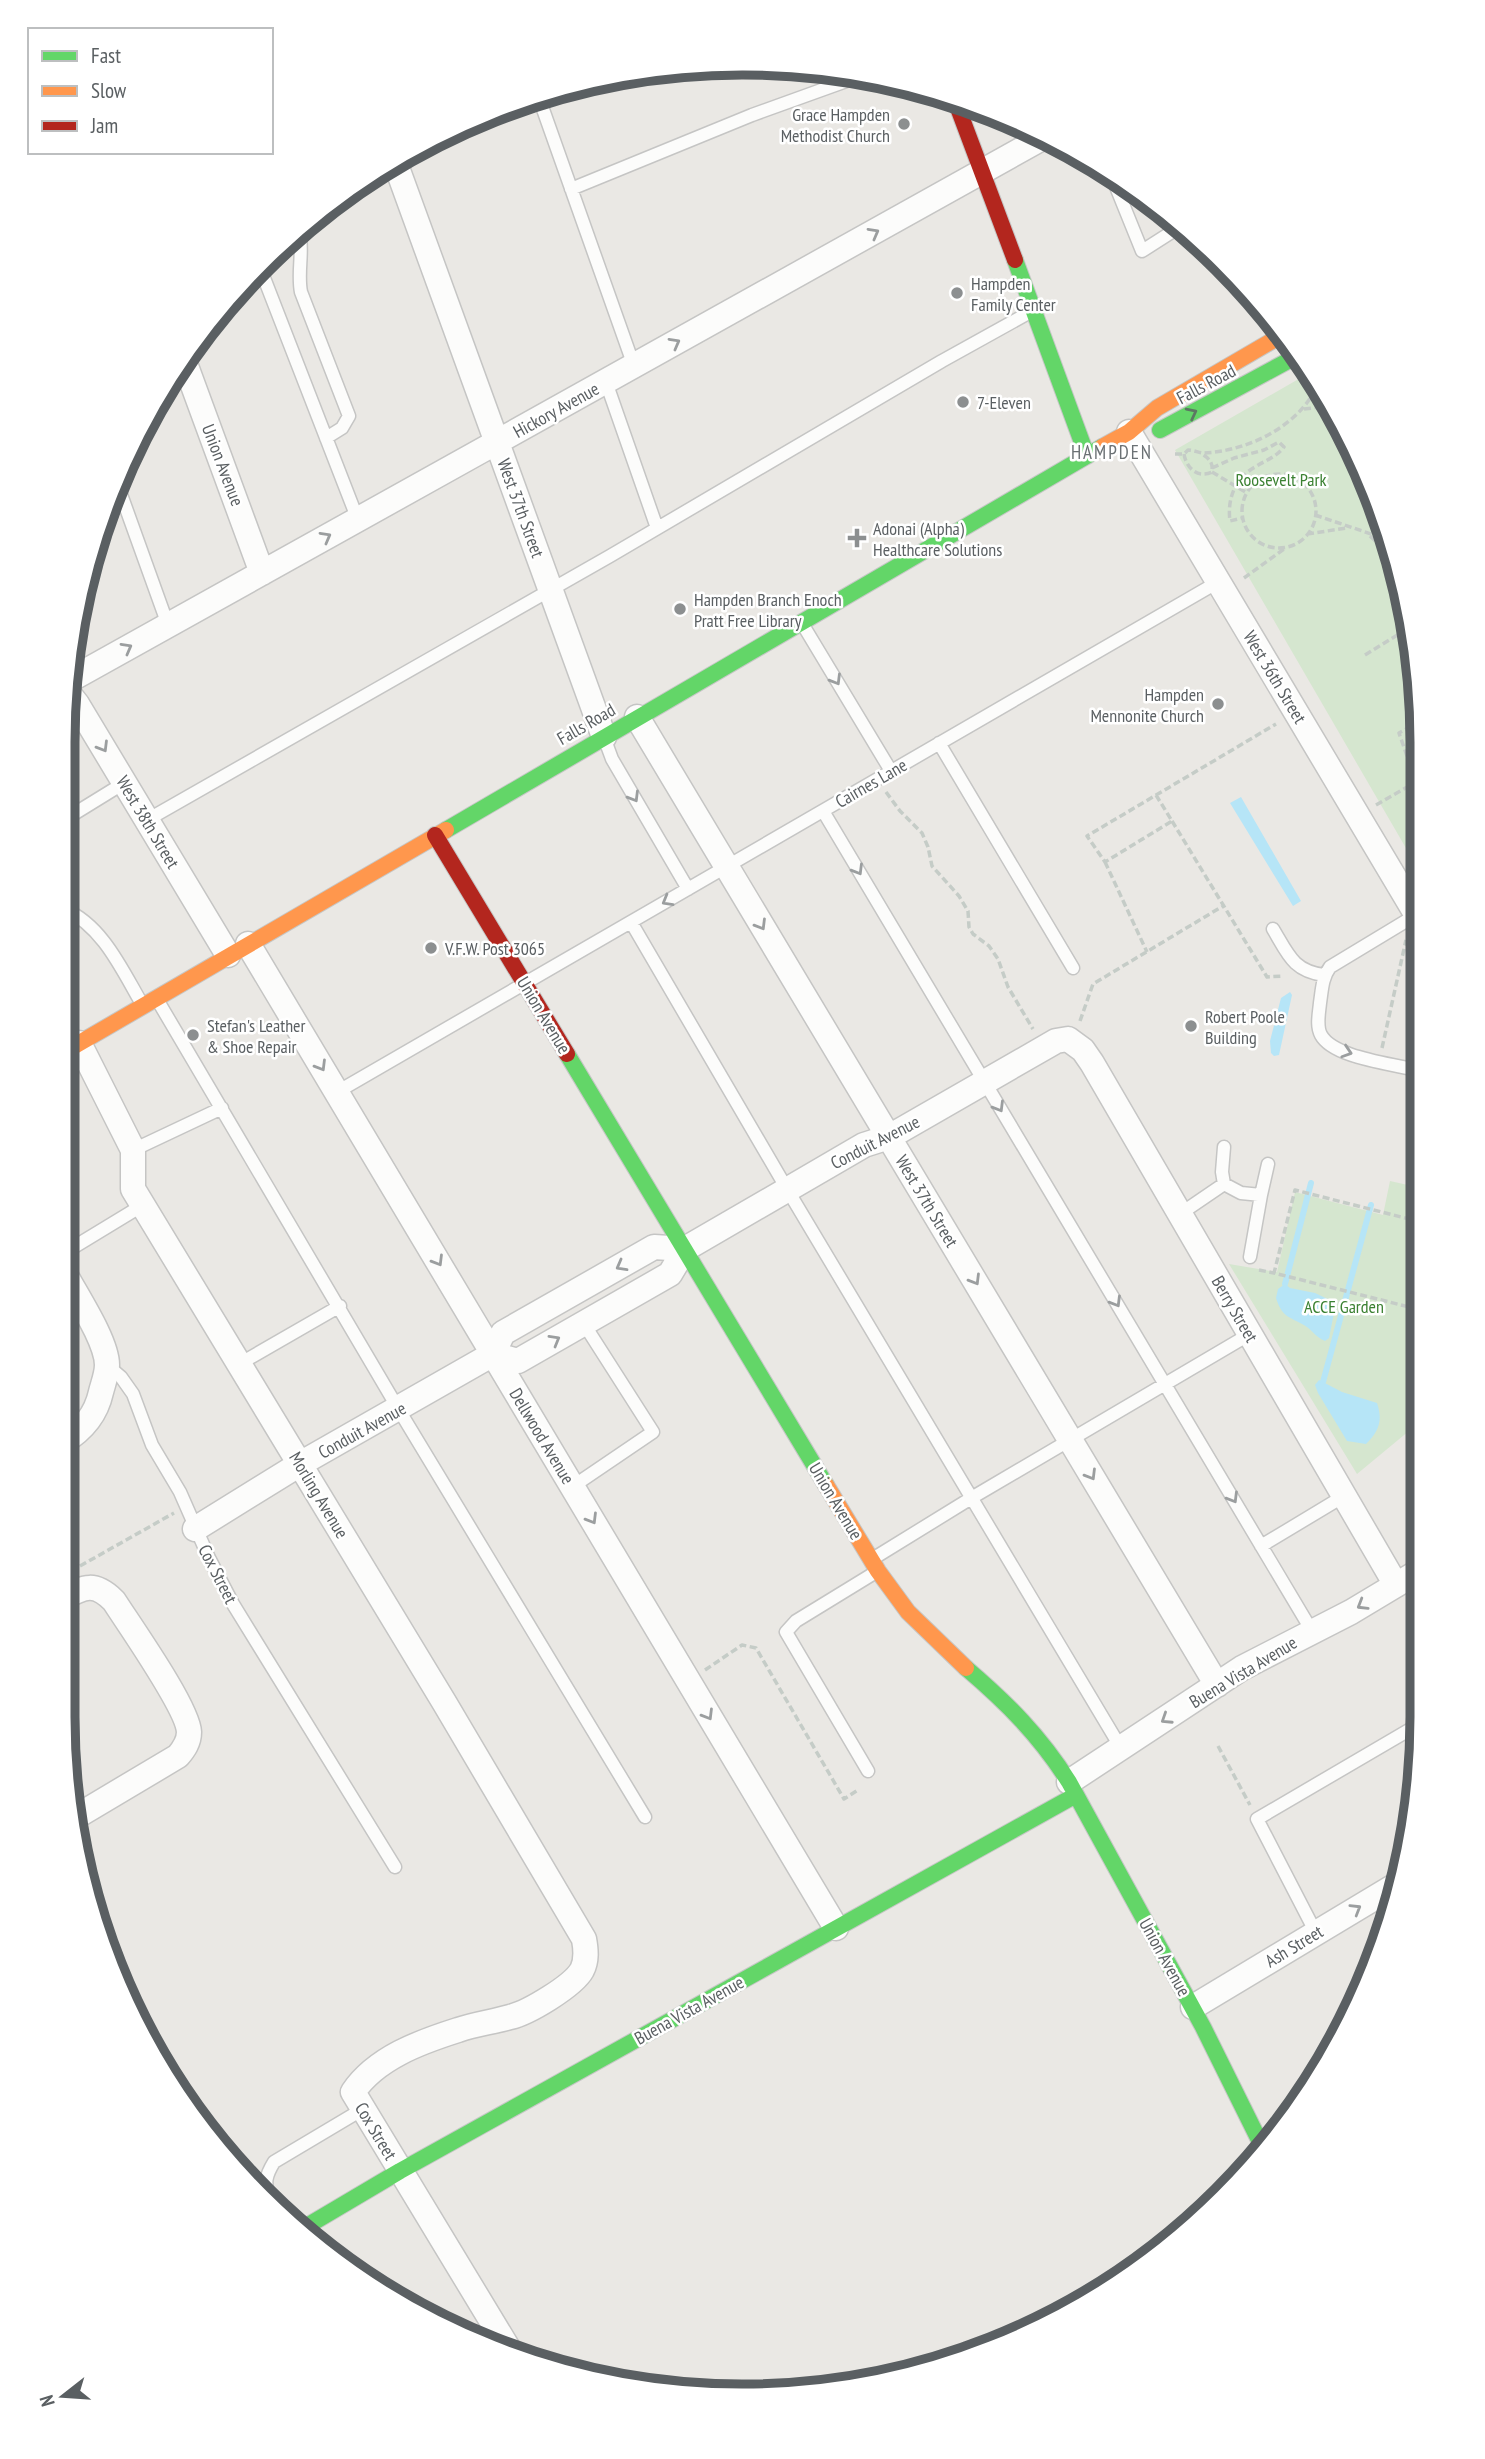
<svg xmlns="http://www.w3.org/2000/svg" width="1485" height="2459" viewBox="0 0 1485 2459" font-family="'PT Sans Narrow',sans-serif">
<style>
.green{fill:#d5e6cf}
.water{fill:#b6e5f7}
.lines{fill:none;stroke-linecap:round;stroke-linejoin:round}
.stream{stroke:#b6e5f7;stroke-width:6}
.lane-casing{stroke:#c5c5c4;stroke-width:15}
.street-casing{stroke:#c5c5c4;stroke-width:27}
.fast-casing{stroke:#c6c7c6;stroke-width:18}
.slow-casing{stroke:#c6c7c6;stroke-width:18}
.jam-casing{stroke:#c6c7c6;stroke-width:18}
.path{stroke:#c5ccc7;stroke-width:3.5;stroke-dasharray:7 3.5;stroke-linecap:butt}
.lane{stroke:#fcfcfb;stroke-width:12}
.street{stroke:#fcfcfb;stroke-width:24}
.fast{stroke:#63d668;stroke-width:16}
.slow{stroke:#ff974d;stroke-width:16}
.jam{stroke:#b3261e;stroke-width:16}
.oneway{stroke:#9b9e9f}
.oneway2{stroke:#5c7763}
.poi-dot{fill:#8c8f90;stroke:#fff;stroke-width:2.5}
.labels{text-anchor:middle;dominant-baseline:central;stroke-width:5;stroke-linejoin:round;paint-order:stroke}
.poi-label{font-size:18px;fill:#5a5f62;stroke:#fff;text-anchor:start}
.street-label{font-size:18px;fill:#5a5f62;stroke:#fff}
.park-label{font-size:18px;fill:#3b8132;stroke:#fff}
.neighbourhood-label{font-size:19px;letter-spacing:2px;fill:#6b7174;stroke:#fff}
.rim{fill:none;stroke:#5a5f62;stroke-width:9}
</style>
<rect width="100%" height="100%" fill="#eae8e4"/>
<path class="green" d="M1309 373 1331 403 1386 524 1421 698V874L1175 450Z
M1390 1181 1421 1188V1421L1357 1474 1229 1264 1277 1272 1295 1192 1383 1215Z"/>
<path class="water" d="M1241 797 1301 901 1293 906 1230 803Z
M1290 992 1292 995 1279 1055 1274 1056 1271 1053 1270 1041 1281 998Z
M1285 1284 1290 1288 1315 1293 1336 1303 1329 1338 1325 1341C1315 1337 1311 1328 1302 1324 1287 1316 1282 1316 1276 1298L1278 1289Z
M1319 1380 1342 1392 1377 1403C1383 1421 1379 1431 1366 1444L1347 1441 1318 1393 1315 1385Z"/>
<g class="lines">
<path class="stream" d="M1285 1284 1311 1183
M1323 1382 1371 1205"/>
<g class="lane-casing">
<path id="lane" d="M539 98 634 366
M1110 172 1142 251 1178 228
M571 189 752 115 863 75
M299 231C304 251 297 272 301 292L349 416 342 428 326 438
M259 265 358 520
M606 382 657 528
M118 486 168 625
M803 625 891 771
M605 740 612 759 688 889
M939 743 1073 968
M823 811 1312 1631
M64 820 124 783
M147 820 610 556 942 361 1032 311
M64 909C103 926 122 970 142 1004
M1416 915 1330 967C1322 978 1322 990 1320 1003 1319 1014 1316 1026 1321 1035 1333 1057 1388 1063 1411 1069H1421
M631 922 787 1189 1121 1748
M1273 929C1288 954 1293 971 1324 975
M158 1001 399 1410 645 1817
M337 1092 1218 582
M1224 1147 1222 1172 1224 1184
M133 1150 222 1108
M1261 1195 1268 1164
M1180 1214 1224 1184 1241 1193 1261 1195 1250 1257
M64 1253 143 1205
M241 1363 340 1306
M108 1366 121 1377 133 1394 152 1445 180 1492 209 1558 233 1604 395 1867
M572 1487 653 1432 584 1324
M1261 1546 1344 1496
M874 1558 973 1497 1250 1334
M868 1771 786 1632 796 1621 876 1572
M1316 1933 1257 1819 1421 1723
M271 2198C263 2184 266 2175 274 2162L363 2109"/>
</g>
<g class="street-casing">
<path id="street" d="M395 162 604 737
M183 358 262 573
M1129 432 1421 922
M68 681 1044 137
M66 690 77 704 228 955
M637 717 1217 1685
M248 944 836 1928
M79 1043 133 1150V1189L444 1702 584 1939C586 1950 587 1960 582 1970 573 1986 528 2013 510 2017 493 2022 475 2024 458 2030 420 2042 376 2058 353 2092L511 2353
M493 1354 518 1361 670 1274 685 1249 864 1145 889 1137 1056 1041 1068 1039 1083 1050 1092 1063 1396 1585
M63 1442C83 1430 96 1415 101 1392 103 1384 107 1374 107 1365 107 1341 76 1295 64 1272
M195 1529 300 1464 493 1354 503 1333 654 1247 685 1249
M63 1598C85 1586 95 1582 114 1601 130 1626 188 1708 189 1732 189 1742 184 1749 178 1756L79 1815
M1069 1782 1242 1668 1351 1612 1421 1570
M1193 2007 1396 1885"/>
</g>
<g class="fast-casing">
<path id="fast" d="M1015 260 1087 456
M1160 430 1297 356
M446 830 1102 447
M567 1054 826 1485
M966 1668C1007 1703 1040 1736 1069 1782L1203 2027 1261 2144
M302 2229 400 2171 1076 1795"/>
</g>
<g class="slow-casing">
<path id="slow" d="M1102 447 1129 432 1157 408 1282 335
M64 1052 446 830
M826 1485 878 1571 908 1612 966 1668"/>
</g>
<g class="jam-casing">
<path id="jam" d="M955 100 1015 260
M435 835 567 1054"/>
</g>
<path class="path" d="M1304 409 1332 406
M1175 454H1184L1188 450C1194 450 1199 453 1204 453 1248 451 1300 426 1318 384
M1184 454C1186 467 1197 479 1212 472 1213 463 1210 459 1202 454
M1212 468 1234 458 1264 450 1279 442 1284 447C1275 458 1266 460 1255 467 1235 478 1227 499 1230 521L1242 518
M1212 472 1247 493
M1242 511a37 37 0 1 1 74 0a37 37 0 1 1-74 0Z
M1315 515 1389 540
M1307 534 1347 528
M1370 536 1393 558
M1244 578 1284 549
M1365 655 1407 629
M886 792 900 811 922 833 928 847 932 866 959 896 968 911 969 927 973 934 989 946 998 959 1008 987 1033 1029
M1156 795 1172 821 1105 862 1087 836 1276 724
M1376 805 1416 782 1399 733 1421 721
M1172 821 1267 977 1283 976
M1105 862 1147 952
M1080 1021 1093 984 1223 906
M1382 1048 1406 940
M1421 1222 1295 1190 1274 1273 1421 1310
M1259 1270 1274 1273
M80 1566 174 1513
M705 1670 742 1645 756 1648 844 1799 858 1790
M1218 1746 1250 1805"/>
<use href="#lane" class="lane"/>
<use href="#street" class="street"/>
<use href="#fast" class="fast"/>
<use href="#slow" class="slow"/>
<use href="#jam" class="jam"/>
</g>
<defs><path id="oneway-chevron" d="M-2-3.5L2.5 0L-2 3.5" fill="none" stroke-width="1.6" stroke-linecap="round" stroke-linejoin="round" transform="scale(1.75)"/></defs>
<g class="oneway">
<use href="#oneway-chevron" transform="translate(874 233) rotate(-29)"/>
<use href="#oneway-chevron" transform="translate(675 343) rotate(-29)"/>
<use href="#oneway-chevron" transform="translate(326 537) rotate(-29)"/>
<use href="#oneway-chevron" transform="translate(127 648) rotate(-29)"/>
<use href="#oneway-chevron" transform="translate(836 680) rotate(59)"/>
<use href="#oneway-chevron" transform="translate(103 747) rotate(59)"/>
<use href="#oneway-chevron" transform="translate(634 797) rotate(59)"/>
<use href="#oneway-chevron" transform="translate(858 870) rotate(59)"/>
<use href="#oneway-chevron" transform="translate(667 901) rotate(150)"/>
<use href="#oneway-chevron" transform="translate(761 925) rotate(59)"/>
<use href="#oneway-chevron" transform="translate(1347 1052) rotate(18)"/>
<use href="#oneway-chevron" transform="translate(321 1066) rotate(59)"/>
<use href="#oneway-chevron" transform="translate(999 1107) rotate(59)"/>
<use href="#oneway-chevron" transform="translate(438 1261) rotate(59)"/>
<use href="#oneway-chevron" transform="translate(621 1266) rotate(151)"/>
<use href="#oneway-chevron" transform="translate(975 1280) rotate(59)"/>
<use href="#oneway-chevron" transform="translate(1116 1302) rotate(59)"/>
<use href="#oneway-chevron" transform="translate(555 1340) rotate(-30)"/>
<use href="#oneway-chevron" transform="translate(1091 1475) rotate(59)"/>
<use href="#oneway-chevron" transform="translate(1233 1498) rotate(59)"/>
<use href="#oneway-chevron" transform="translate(592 1519) rotate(59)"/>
<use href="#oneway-chevron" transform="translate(1362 1605) rotate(149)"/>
<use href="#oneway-chevron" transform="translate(708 1715) rotate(59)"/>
<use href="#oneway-chevron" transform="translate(1166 1719) rotate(147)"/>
<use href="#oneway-chevron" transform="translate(1356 1909) rotate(-31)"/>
</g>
<use class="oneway2" href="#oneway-chevron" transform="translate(1192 413) rotate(-27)"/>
<g class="poi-dot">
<circle cx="904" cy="124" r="7"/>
<circle cx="957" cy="293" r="7"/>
<circle cx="963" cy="402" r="7"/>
<path d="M853.5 527.5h7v7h7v7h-7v7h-7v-7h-7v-7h7z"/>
<circle cx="680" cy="609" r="7"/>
<circle cx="1218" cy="704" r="7"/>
<circle cx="431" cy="948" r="7"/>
<circle cx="1191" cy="1026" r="7"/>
<circle cx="193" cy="1035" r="7"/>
</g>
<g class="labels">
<g class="poi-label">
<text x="890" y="114" text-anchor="end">Grace Hampden<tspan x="890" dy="21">Methodist Church</tspan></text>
<text x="971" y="283">Hampden<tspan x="971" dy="21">Family Center</tspan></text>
<text x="977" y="402">7-Eleven</text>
<text x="873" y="528">Adonai (Alpha)<tspan x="873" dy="21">Healthcare Solutions</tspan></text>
<text x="694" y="599">Hampden Branch Enoch<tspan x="694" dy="21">Pratt Free Library</tspan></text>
<text x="1204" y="694" text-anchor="end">Hampden<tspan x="1204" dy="21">Mennonite Church</tspan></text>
<text x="445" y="948">V.F.W. Post 3065</text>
<text x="1205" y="1016">Robert Poole<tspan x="1205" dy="21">Building</tspan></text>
<text x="207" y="1025">Stefan's Leather<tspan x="207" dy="21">&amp; Shoe Repair</tspan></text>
</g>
<g class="street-label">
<text transform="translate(1206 384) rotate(-28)">Falls Road</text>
<text transform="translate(556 410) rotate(-29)">Hickory Avenue</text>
<text transform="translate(223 465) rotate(69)">Union Avenue</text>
<text transform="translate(521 508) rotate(70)">West 37th Street</text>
<text transform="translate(1275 677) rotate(59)">West 36th Street</text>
<text transform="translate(586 724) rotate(-30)">Falls Road</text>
<text transform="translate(871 783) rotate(-30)">Cairnes Lane</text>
<text transform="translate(148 822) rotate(59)">West 38th Street</text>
<text transform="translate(544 1015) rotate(59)">Union Avenue</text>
<text transform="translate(875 1142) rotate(-27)">Conduit Avenue</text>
<text transform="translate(927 1201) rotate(59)">West 37th Street</text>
<text transform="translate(1235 1309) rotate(60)">Berry Street</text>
<text transform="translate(362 1430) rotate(-29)">Conduit Avenue</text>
<text transform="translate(542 1436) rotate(59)">Dellwood Avenue</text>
<text transform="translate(319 1495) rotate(59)">Morling Avenue</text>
<text transform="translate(836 1501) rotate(59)">Union Avenue</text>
<text transform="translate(218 1574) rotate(63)">Cox Street</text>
<text transform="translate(1243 1672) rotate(-31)">Buena Vista Avenue</text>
<text transform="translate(1294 1946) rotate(-31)">Ash Street</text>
<text transform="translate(1165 1957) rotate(61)">Union Avenue</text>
<text transform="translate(689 2010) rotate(-29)">Buena Vista Avenue</text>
<text transform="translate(376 2131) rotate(59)">Cox Street</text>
</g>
<g class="park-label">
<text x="1281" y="479">Roosevelt Park</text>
<text x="1344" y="1306">ACCE Garden</text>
</g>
<g class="neighbourhood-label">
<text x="1112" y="452">HAMPDEN</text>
</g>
</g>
<path d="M0 0H1485V2459H0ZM742 75H743A667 667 0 0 1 1410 742V1717A667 667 0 0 1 743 2384H742A667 667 0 0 1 75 1717V742A667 667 0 0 1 742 75Z" fill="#fff" fill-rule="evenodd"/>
<path class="rim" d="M742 75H743A667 667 0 0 1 1410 742V1717A667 667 0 0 1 743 2384H742A667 667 0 0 1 75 1717V742A667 667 0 0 1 742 75Z"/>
<rect x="28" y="28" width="245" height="126" fill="#ffffff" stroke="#bdbfc0" stroke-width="2"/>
<rect x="42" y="51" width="35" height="10" fill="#63d668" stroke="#bdbfc0" stroke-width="2"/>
<text x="91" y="63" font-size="21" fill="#5a5f62">Fast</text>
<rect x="42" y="86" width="35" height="10" fill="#ff974d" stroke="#bdbfc0" stroke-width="2"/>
<text x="91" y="98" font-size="21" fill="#5a5f62">Slow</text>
<rect x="42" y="121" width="35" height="10" fill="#b3261e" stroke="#bdbfc0" stroke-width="2"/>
<text x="91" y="133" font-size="21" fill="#5a5f62">Jam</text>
<g transform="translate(63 2396) rotate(253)" stroke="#ffffff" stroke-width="5" paint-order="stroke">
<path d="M0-5L12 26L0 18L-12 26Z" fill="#5a5f62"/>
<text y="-10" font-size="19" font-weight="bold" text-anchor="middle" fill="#5a5f62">N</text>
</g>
</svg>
